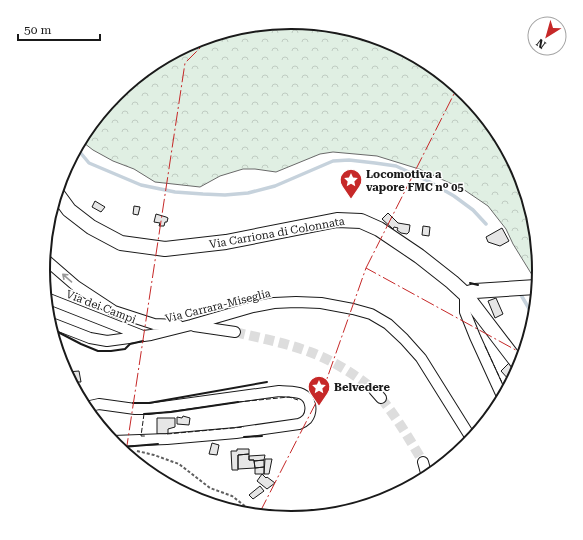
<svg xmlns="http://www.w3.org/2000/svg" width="583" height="540" viewBox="0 0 583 540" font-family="'Roboto Serif',serif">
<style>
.forest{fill:url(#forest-crowns);stroke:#6a6a6a}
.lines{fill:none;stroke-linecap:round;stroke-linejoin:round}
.stream{stroke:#c6d2dc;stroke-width:3.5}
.building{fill:#e6e6e6;stroke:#1a1a1a}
.street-tunnel{stroke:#ddd;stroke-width:10;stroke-dasharray:10 5;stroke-linecap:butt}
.street-casing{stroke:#1a1a1a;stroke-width:12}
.secondary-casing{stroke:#1a1a1a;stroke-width:16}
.path{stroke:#5f5f5f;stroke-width:2;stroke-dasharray:3 2;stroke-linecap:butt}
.street{stroke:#fff;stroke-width:10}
.secondary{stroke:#fff;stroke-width:14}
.fence{stroke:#1a1a1a;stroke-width:1;stroke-dasharray:5 2;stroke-linecap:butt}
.wall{stroke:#1a1a1a;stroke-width:2}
.power{stroke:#c62828;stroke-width:1;stroke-dasharray:14 3 2 3;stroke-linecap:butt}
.oneway{stroke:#989898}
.labels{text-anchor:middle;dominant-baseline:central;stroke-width:3;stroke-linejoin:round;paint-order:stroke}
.poi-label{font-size:11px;font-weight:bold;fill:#1a1a1a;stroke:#fff;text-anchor:start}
.street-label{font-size:11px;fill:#1a1a1a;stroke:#fff}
.rim{fill:none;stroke:#1a1a1a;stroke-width:2}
</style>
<defs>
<pattern id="forest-crowns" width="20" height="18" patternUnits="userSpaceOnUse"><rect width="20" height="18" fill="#e0efe3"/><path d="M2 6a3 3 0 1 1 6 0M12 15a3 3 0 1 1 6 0" fill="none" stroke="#c0ccc2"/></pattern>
</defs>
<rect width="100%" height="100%" fill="#fff"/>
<path class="forest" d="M292 22 387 41 467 95 521 175 539 270 537 283 513 244 506 229 488 206 463 189 419 169 377 156 333 152 320 154 276 172 255 169H243L220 176 200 187 155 182 134 169 113 161 93 150 84 143 116 94 197 41Z"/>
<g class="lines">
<path class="stream" d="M79 151 89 163 141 185 175 192 203 194 225 195 248 193 275 186 333 161 349 160 375 163 396 166 428 181 454 196 473 210 486 224
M521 295 531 312"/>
</g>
<path class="building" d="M95 201 105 207 101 212 92 207Z
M134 206 140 207 138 215 133 214Z
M388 213 398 223 410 225 409 232 407 234 401 233 397 230 398 228 394 227 393 229 382 219Z
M156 214 166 217 168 218 167 222H165L164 226H159L160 223 154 222Z
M423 226 430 227 429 236 422 235Z
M502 228 509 241 500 246 488 242 486 237Z
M496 298 503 314 495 318 488 301Z
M510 362 517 370 510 381 501 371Z
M79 371 81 382H74L67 372Z
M183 416 190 418 189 425 177 424V417L182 418Z
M157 418H175V427L168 429V434H157Z
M212 443 219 445 217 455 209 454Z
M237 449H249V454L238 455V470H232L231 451H237Z
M249 454V460H254L255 468 238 469V455Z
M265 455 264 460 254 461V460H249V456Z
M265 459H272L269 474H264Z
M264 460V467L255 468 254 461Z
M264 467V474H255V468Z
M262 474 266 478 267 477 275 483 267 489 257 481Z
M260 486 264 491 253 499 249 495Z"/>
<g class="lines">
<path class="street-tunnel" d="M235 332C260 338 286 343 310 352 332 360 356 375 374 390
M381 398C397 418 410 440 423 462"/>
<g class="street-casing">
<path id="street" d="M46 260 76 286 114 311 154 324 178 325
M465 294V312L475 337 501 394
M49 299 143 336
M54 324 90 338 107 341 151 335 191 325 253 307 274 303 296 302 321 303 353 309 371 314 388 324 404 339 421 358 471 438
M194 326 235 332
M374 390 381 398
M90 406 99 404 135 409H148L279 391C287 392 295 391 302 394 311 398 313 411 307 419 305 421 302 423 299 424L236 433 167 439 113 441
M423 462 426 473"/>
</g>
<g class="secondary-casing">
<path id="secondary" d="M58 195 69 210 91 227 121 243 165 249 226 242 337 220 361 221 379 229 419 256 452 282 465 294 520 366
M465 294 475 291 536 287"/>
</g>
<path class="path" d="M137 451 154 455 179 464 210 488 232 496 250 510"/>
<use href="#street" class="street"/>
<use href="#secondary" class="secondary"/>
<path class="fence" d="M485 346 505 389
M238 402 289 397 298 400
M144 414 141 436H145
M167 434 244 427"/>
<path class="wall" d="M470 283 478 285
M56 331 81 344 98 351H111L125 349 130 344 143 341
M133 403H149L267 382
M144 414 171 412 238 402
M244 437 262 436
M123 447 158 444"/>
<path class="power" d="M366 268 457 88
M126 452 185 63 210 38
M260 512 324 387 366 268 523 354"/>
</g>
<defs><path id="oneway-shaft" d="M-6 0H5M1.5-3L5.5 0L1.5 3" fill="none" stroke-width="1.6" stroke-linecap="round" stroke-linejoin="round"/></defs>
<use class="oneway" href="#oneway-shaft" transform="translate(67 278) rotate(-139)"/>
<defs>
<g id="sight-pin" transform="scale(1.15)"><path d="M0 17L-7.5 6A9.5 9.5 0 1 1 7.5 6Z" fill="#c62828" stroke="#fff"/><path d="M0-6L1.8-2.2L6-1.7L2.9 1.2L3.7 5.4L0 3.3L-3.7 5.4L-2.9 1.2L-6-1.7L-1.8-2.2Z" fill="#fff"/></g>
</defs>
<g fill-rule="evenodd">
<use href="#sight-pin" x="351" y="180"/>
<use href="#sight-pin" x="319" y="387"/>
</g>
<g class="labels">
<g class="poi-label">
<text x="366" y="174">Locomotiva a<tspan x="366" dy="13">vapore FMC nº 05</tspan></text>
<text x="334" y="387">Belvedere</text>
</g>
<g class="street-label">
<text transform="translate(277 233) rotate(-10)">Via Carriona di Colonnata</text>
<text transform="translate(218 306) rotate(-14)">Via Carrara-Miseglia</text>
<text transform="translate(101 307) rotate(21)">Via dei Campi</text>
</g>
</g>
<path d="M0 0H583V540H0ZM50 270a241 241 0 1 1 482 0a241 241 0 1 1-482 0Z" fill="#fff" fill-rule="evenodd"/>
<path class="rim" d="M50 270a241 241 0 1 1 482 0a241 241 0 1 1-482 0Z"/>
<g transform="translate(547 36) rotate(217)"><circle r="19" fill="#ffffff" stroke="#a3a3a3"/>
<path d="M0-3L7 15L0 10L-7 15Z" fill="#c62828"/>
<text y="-6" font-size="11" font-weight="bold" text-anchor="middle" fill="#1a1a1a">N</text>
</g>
<path d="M18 34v6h82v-6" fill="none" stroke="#1a1a1a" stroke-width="2"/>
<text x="24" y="34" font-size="12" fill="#1a1a1a" stroke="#ffffff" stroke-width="3" paint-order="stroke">50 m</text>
</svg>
